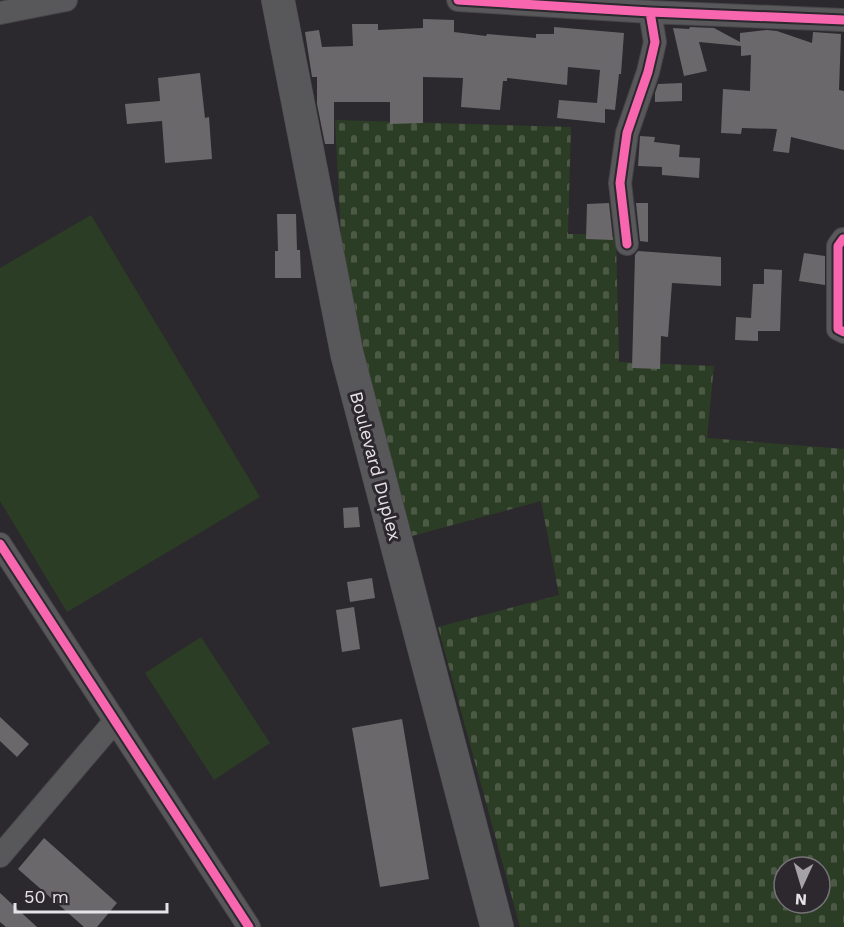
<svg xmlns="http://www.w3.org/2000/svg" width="844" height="927" viewBox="0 0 844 927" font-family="'Work Sans',sans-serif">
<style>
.cemetery{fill:url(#cemetery-stones);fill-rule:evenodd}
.pitch{fill:#2c3d25}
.building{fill:#6b686b}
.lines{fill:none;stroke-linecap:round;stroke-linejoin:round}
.street-casing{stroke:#464548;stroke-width:24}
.secondary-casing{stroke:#464548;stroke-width:34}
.street{stroke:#58575a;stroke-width:22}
.secondary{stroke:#58575a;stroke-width:33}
.cycleway-casing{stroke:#2c282e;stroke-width:13}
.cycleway{stroke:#f766af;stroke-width:9}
.labels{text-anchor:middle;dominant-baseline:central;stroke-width:6;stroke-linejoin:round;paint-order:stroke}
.street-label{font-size:18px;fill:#e6e3e8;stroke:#2c282e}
</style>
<defs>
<pattern id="cemetery-stones" width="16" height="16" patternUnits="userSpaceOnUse" patternTransform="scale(1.5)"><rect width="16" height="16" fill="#2c3d25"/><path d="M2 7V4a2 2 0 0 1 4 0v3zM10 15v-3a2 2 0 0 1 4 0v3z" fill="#4b5945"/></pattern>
</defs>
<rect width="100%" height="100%" fill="#2b292d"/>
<path class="cemetery" d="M335 120 571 127 568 234H607L616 238 619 362 714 366 707 438 844 449V927H520L438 627 559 595 541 501 412 536 385 442 348 297 341 235ZM784 867H820V903H784Z"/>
<path class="pitch" d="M91 215 260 497 67 612 0 501V268Z
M201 637 270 743 214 780 145 673Z"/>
<path class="building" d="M423 19 454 20V32L486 36 487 34 536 38V34H554V27L624 33 621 74H619L615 110 605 109V123L557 118 559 100 597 103 600 70 568 67 567 85 507 78V81H503L500 110 461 107 463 78 423 77V123L390 124V102H334V144H325L317 104V77H312L305 32 319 30 322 47 353 46 352 24H378V30L423 28Z
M690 27 714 28 740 42V33L767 30 777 31 812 43 813 32 841 34 839 90 844 91V150L791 137 789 153 773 151 777 129 742 128 741 134 721 133 723 89 750 91 751 55 741 56V46L699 42 707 71 684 76 673 28 689 29Z
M200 73 205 118 209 117 212 159 165 163 162 121 127 124 125 104 160 101 158 78Z
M682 83V101L655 102V93L658 84Z
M640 136 655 137 654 142 680 145 679 157 700 158 699 178 662 175V167L638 166Z
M609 203 613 240 586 239 587 204Z
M636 203H648V242L640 241Z
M277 214H296L297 250H300L301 278H275V251H278Z
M638 251 721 257V286L672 283 668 337 661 336 660 369 632 368 635 255Z
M804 253 825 256V285L799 281Z
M764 269 782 270 780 331H758V341L735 340 736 317 751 318 753 284H764Z
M358 507 360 527 344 528 343 508Z
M372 578 375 598 350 602 347 582Z
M354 607 360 649 342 652 336 610Z
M0 717 29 744 17 757 0 741Z
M402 719 429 879 380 887 352 728Z
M44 838 117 903 97 927H84L18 869Z
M0 893 37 927H6L0 922Z"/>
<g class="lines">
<g class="street-casing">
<path id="street" d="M458 0 650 12 844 20
M0 13 66 0
M843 239 838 246V329L844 332
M627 244 620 183 627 133 648 72 655 42 650 12
M0 544 249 927
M0 856 115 721"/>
</g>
<g class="secondary-casing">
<path id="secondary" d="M278 0 347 354 497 927"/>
</g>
<use href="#street" class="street"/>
<use href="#secondary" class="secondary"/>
<g class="cycleway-casing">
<path id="cycleway" d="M458 0 650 12 844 20
M843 239 838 246V329L844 332
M627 244 620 183 627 133 648 72 655 42 650 12
M0 544 249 927"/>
</g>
<use href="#cycleway" class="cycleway"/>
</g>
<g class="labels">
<g class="street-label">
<text transform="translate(376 466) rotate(75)">Boulevard Duplex</text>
</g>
</g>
<g transform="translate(802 885) rotate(184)"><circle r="28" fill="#2c282e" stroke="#767378" stroke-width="1.5"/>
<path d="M0-4.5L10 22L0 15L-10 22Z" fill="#a5a2a7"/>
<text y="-9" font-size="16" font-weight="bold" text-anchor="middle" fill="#e6e3e8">N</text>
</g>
<path d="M15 903v9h152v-9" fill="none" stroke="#e6e3e8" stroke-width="3"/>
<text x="24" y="903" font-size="18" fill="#e6e3e8" stroke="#2c282e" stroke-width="4.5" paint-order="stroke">50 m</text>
</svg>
